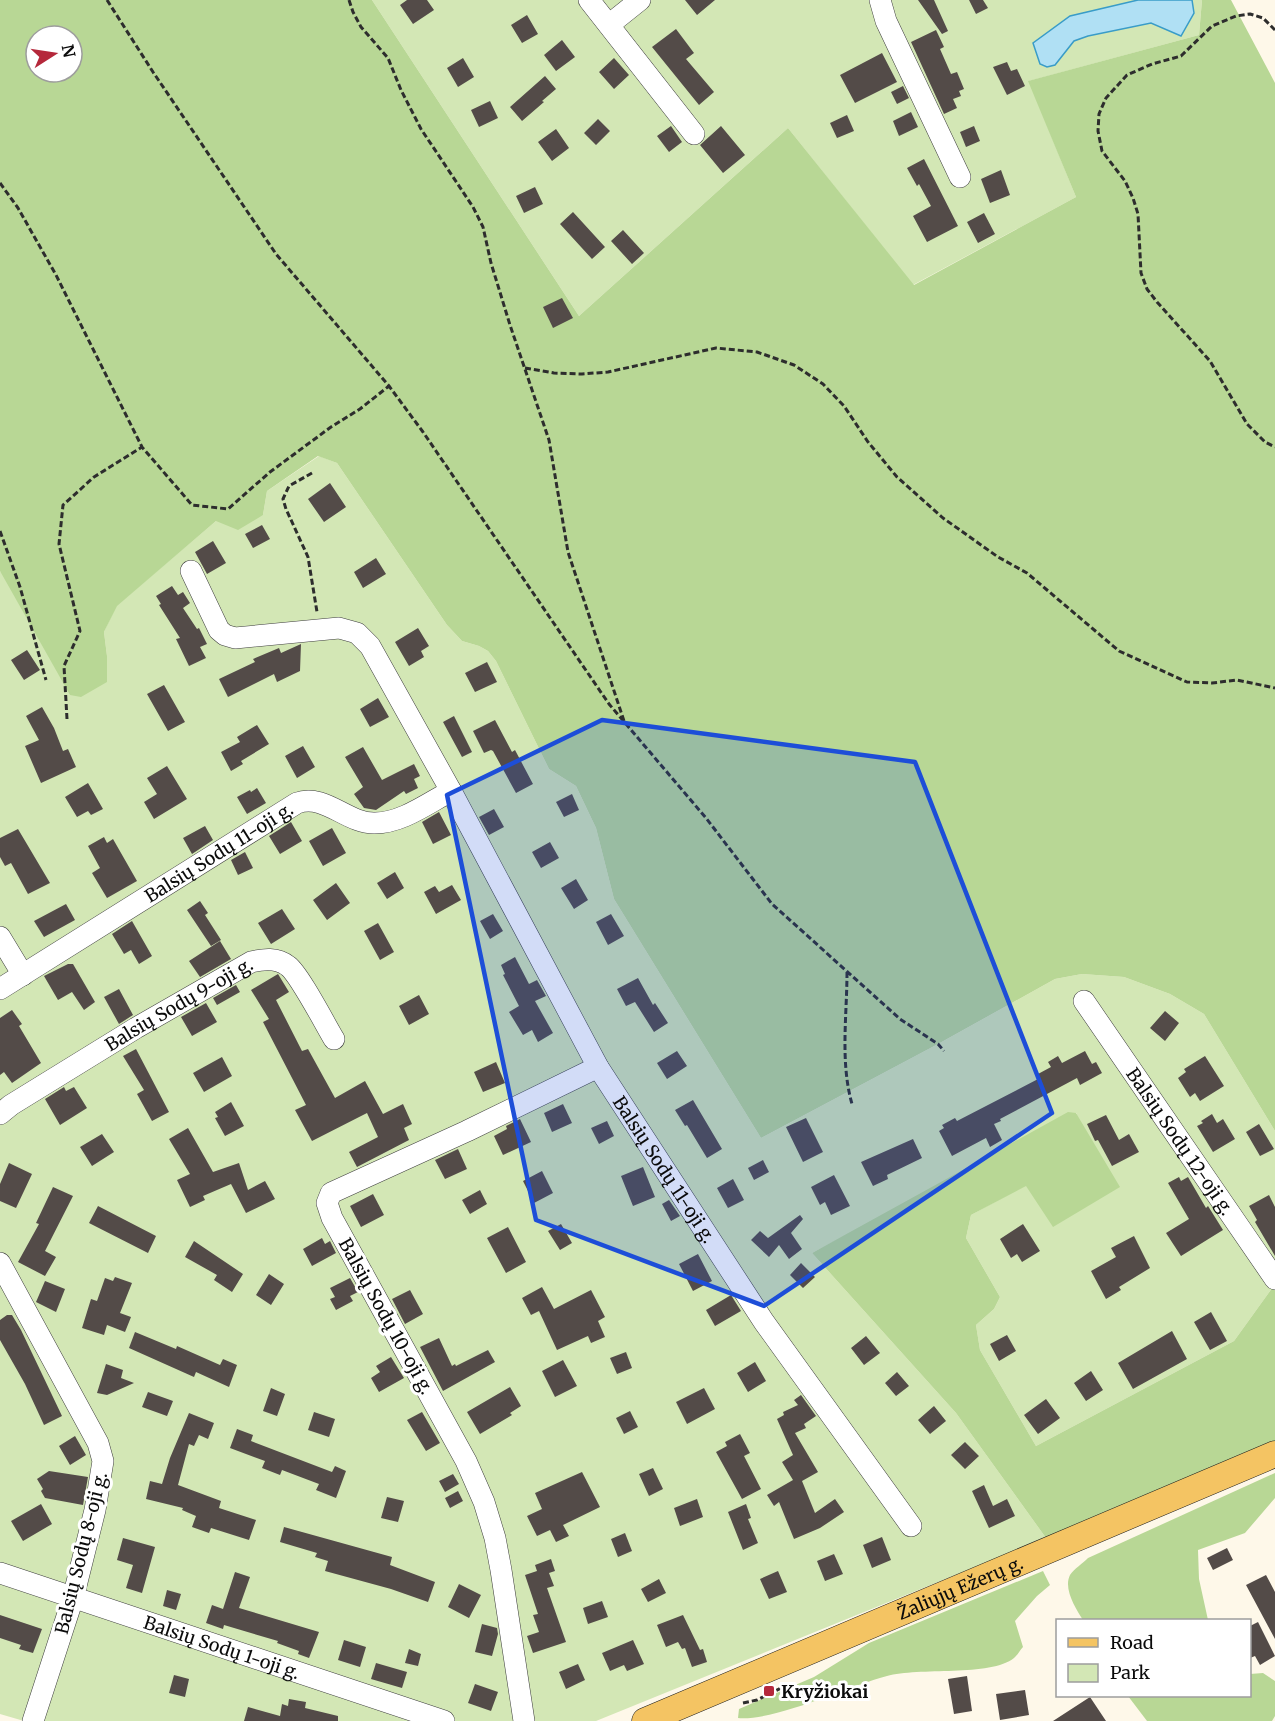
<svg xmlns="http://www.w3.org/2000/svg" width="1275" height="1721" viewBox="0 0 1275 1721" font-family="Merriweather,serif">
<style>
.green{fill:#d3e7b5}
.forest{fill:#b8d795;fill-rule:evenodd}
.water{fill:#b0e0f4;stroke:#399cc8;stroke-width:1.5}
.building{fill:#534b48}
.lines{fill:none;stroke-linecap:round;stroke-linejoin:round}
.minor-casing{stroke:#3e3e3e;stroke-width:22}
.major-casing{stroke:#1c1c1c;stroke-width:27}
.path{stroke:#2d2d2d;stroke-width:3;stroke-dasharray:6 3;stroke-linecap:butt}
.minor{stroke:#fff;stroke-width:21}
.major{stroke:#f4c463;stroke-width:26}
.marked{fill:#1d4ed8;fill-opacity:0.2;stroke:#1d4ed8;stroke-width:4.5;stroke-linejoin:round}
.poi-dot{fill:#b5283b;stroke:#fff;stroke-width:2}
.labels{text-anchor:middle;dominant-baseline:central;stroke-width:6;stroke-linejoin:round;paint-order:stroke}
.street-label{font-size:18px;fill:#0b0b0b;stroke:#fff}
.poi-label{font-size:18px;font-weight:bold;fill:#0b0b0b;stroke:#fff;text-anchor:start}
</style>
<rect width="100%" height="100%" fill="#fef8e9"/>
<path class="green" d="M372 0H1202L1199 35 1029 81 1076 197 913 285 788 128 579 316Z
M319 456 337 463 447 625 462 641 479 646 488 651 496 661 549 769 576 786 596 828 614 899 761 1138 938 1044 1055 979 1082 974 1124 977 1170 994 1204 1014 1275 1131V1284L1234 1341 1036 1446 980 1350 976 1325 994 1309 1000 1297 966 1238 971 1215 1026 1185 1077 1113 812 1253 956 1413 1046 1538 596 1721H24L0 1714V571L107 656 104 632 116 606 216 521 263 515 267 491Z"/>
<path class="forest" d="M0 0H372L579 316 788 128 914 285 1076 197 1028 81 1199 35 1202 0H1231L1275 83V1131L1204 1014 1170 994 1124 977 1082 974 1055 979 938 1044 761 1138 614 899 596 828 576 786 549 769 496 661 488 651 479 646 462 641 447 625 337 463 318 456 267 491 263 515 238 530 216 521 117 606 104 632 107 656V682L81 697 70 695 0 571ZM36 36H72V72H36Z
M1068 1112 1076 1113 1120 1187 1053 1227 1026 1186 971 1215 966 1238 1000 1297 994 1309 976 1325 980 1350 1036 1446 1234 1341 1275 1284V1441L1046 1538 956 1413 812 1253Z
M1275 1473V1498L1245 1533 1198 1550 1199 1579 1208 1620H1083C1076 1609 1063 1589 1070 1575 1074 1569 1083 1563 1088 1558Z
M1043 1571 1050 1585 1037 1596 1015 1621 1023 1647C1020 1650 1017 1656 1014 1658 991 1677 918 1667 887 1676 848 1686 777 1721 738 1718L739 1709 814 1677 869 1643Z
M1263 1673 1275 1681V1716L1272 1721H1147L1128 1696H1250V1674Z"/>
<path class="water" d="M1138 0H1192L1194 13 1181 36 1151 23 1088 36 1074 41 1055 65 1047 67 1040 64 1033 43 1070 16Z"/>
<path class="building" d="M407 0H427L434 10 413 24 400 5Z
M685 0H715L697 15Z
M918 0H934L948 31 942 34Z
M969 0H983L988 8 976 14Z
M527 15 538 34 522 43 511 25Z
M676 29 694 53 686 59 714 92 699 105 652 47Z
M936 30 944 47 940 49 951 74 957 72 964 89 959 91 961 96 953 99 957 108 944 114 911 42Z
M562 40 575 57 556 71 544 55Z
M882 53 897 82 855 103 840 75Z
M463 58 474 77 458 87 447 68Z
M614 58 629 75 614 89 599 72Z
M1007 62 1011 71 1017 69 1025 86 1007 95 993 67Z
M545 76 556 89 542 101 544 102 522 121 510 107Z
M903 86 909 98 897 104 891 92Z
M490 101 498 118 479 127 471 110Z
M911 112 918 127 899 136 893 121Z
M847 115 854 131 837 138 830 123Z
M598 119 610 131 596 145 584 133Z
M671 126 682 142 669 152 657 136Z
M721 126 745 155 723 173 700 145Z
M974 126 980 141 966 147 960 132Z
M556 129 569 148 552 161 538 142Z
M924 159 958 226 927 242 913 216 931 206 919 184 917 186 907 168Z
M1001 170 1010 195 990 203 981 179Z
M535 187 543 204 524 213 516 196Z
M573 212 605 247 592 259 560 224Z
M984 213 995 234 978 243 967 222Z
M623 230 644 253 632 264 611 241Z
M562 298 573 318 553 328 543 307Z
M330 483 346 507 324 522 308 499Z
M262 525 270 539 253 548 245 534Z
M213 541 226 563 207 574 195 552Z
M376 558 386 574 363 588 354 572Z
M172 586 178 595 183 592 190 603 183 608 197 629 199 628 207 644 200 647 206 658 189 666 176 639 180 638 159 605 161 604 156 596Z
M418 628 429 646 421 651 424 657 409 666 395 642Z
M301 644 300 671 277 682 274 674 228 697 219 679 255 662 253 659 279 648 281 653Z
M27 650 40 670 24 680 11 660Z
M487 662 497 682 475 692 465 673Z
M164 685 185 722 168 731 147 694Z
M378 698 389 717 370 727 360 709Z
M42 707 54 728 63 751 68 749 76 767 41 783 25 746 39 740 26 716Z
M454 716 472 752 462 757 443 722Z
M495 720 512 752 515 750 533 784 516 793 493 751 491 750 484 753 473 731Z
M257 725 269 744 241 761 243 764 231 771 221 752 240 742 237 737Z
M303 746 315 767 297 778 285 756Z
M363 747 382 780 414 764 420 776 414 779 418 788 406 794 404 791 376 810 364 808 354 794 363 787 345 757Z
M167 766 187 799 154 819 144 802 157 794 147 778Z
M88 783 103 809 91 815 88 811 77 817 65 797Z
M257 788 266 803 247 814 237 797 250 790 251 792Z
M572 794 579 810 564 817 556 802Z
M494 809 504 827 489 835 479 817Z
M439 812 451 835 433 844 422 822Z
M291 822 302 841 280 854 269 836Z
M205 826 213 840 192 854 183 838Z
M332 828 346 853 323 866 309 841Z
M18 829 50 883 28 894 11 863 5 866 0 857V838Z
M104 837 107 843 113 839 137 881 107 898 92 873 100 868 88 846Z
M550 842 559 858 541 868 532 852Z
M245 852 253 868 238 875 231 860Z
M395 872 404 888 387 899 377 883Z
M576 879 588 900 574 909 561 888Z
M336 883 350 903 327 920 313 900Z
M452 885 461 900 436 914 424 892 435 886 439 892Z
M200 901 208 913 205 915 221 940 211 946 187 910Z
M66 904 75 920 44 937 34 921Z
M282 909 295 929 271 944 258 923Z
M493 914 503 931 490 939 480 921Z
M611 914 624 936 608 945 596 922Z
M132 921 152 956 139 964 131 950 124 954 112 934Z
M378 923 394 952 380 960 364 931Z
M220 941 231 959 200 977 189 961Z
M515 957 529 984 537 980 546 996 535 1001 553 1033 538 1042 532 1030 523 1035 509 1012 519 1006 503 975 505 974 501 965Z
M68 964H73L95 1002 84 1010 72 992 58 1000 44 976Z
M278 974 289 992 276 1000 302 1051 308 1049 335 1098 365 1081 383 1114 403 1104 412 1124 404 1128 409 1140 357 1167 349 1152 378 1137 367 1113 312 1141 295 1110 306 1105 263 1022 269 1019 251 990Z
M638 978 653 1005 655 1003 668 1023 654 1032 635 1002 626 1006 617 989Z
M236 985 240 992 217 1005 213 998Z
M119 989 133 1015 119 1024 104 997Z
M419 995 429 1014 409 1025 399 1006Z
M206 1003 217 1022 192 1036 181 1017Z
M12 1010 22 1024 19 1026 41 1063 12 1083 4 1072 0 1075V1018Z
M1165 1011 1179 1023 1165 1041 1150 1028Z
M136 1049 169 1112 152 1121 137 1094 144 1090 123 1056Z
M677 1051 687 1066 667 1079 657 1063Z
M1085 1051 1092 1064 1096 1062 1102 1073 1080 1085 1077 1078 1000 1119 1001 1121 994 1124 1002 1140 990 1147 986 1138 952 1156 939 1131 944 1128 942 1125 955 1118 957 1121 1040 1078 1038 1074 1051 1067 1048 1062 1058 1056 1062 1063Z
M1205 1056 1224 1086 1200 1101 1195 1093 1190 1097 1178 1078 1186 1072 1184 1069Z
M222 1057 232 1076 204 1092 193 1073Z
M496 1062 505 1083 483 1092 474 1072Z
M64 1087 66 1091 74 1087 87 1108 60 1125 45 1099Z
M693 1100 722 1149 707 1158 687 1125 685 1126 675 1110Z
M231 1102 244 1126 225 1136 215 1118 218 1117 215 1112Z
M563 1104 572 1123 552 1132 544 1113Z
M1212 1114 1217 1123 1223 1119 1235 1139 1213 1152 1197 1126 1203 1123 1201 1121Z
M1106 1115 1119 1140 1129 1134 1139 1152 1112 1166 1098 1140 1095 1141 1087 1124Z
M806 1118 823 1152 803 1162 786 1127Z
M520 1119 531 1142 503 1155 494 1136 507 1129 506 1126Z
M607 1121 614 1136 599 1144 591 1128Z
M1259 1124 1274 1149 1260 1156 1246 1132Z
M188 1128 213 1172 239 1163 248 1190 265 1181 275 1199 246 1213 231 1184 203 1196 205 1200 190 1207 177 1180 190 1174 169 1139Z
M102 1134 114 1152 92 1166 80 1147Z
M913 1139 922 1158 887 1175 888 1179 873 1186 861 1162Z
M458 1149 467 1169 445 1179 435 1160Z
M763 1160 769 1172 754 1180 748 1168Z
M9 1163 32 1174 16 1208 0 1201V1184Z
M643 1167 655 1197 633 1206 621 1176Z
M542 1171 553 1193 534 1203 523 1181Z
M834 1175 850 1206 831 1215 825 1202 820 1205 811 1187Z
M1179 1177 1181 1181 1188 1177 1206 1208 1208 1206 1223 1230 1181 1256 1166 1233 1189 1219 1168 1183Z
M733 1179 744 1200 728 1208 717 1188Z
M53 1187 73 1196 45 1251 56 1257 45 1276 18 1262 39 1224 36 1223Z
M480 1190 487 1204 470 1214 462 1200Z
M373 1194 384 1215 361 1227 350 1206Z
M1269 1195 1275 1207V1256L1255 1222 1257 1220 1249 1206Z
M669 1200 680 1216 671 1221 662 1204Z
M98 1206 156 1236 148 1253 89 1223Z
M800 1215 803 1219 791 1233 802 1249 789 1259 779 1245 769 1257 751 1240 760 1231 768 1238Z
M561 1224 572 1243 560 1250 548 1231Z
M1023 1224 1040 1251 1022 1262 1017 1254 1011 1258 1000 1239Z
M508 1227 526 1262 506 1273 487 1238Z
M1134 1236 1150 1268 1119 1287 1121 1290 1106 1299 1091 1271 1116 1257 1111 1248Z
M322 1238 325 1244 330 1241 336 1253 312 1266 303 1249Z
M194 1241 243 1274 232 1292 214 1280 217 1275 185 1257Z
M698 1254 712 1281 693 1291 679 1264Z
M801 1263 815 1277 803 1288 790 1275Z
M269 1274 284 1284 271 1305 256 1295Z
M115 1277 132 1283 120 1313 131 1317 125 1332 107 1325 104 1335 82 1328 91 1299 97 1301 105 1278 113 1281Z
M350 1278 358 1292 350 1296 353 1301 336 1310 330 1299 335 1297 330 1288Z
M45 1281 65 1289 56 1312 36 1302Z
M542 1287 554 1309 591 1290 605 1317 598 1321 605 1337 591 1343 588 1336 557 1350 539 1311 531 1315 522 1298Z
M410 1290 423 1314 405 1324 392 1299Z
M731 1295 741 1311 715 1326 706 1310Z
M1211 1312 1227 1341 1210 1350 1194 1322Z
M7 1315H12L21 1330 62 1416 44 1425 25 1384 0 1340V1320Z
M1172 1331 1187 1359 1133 1389 1118 1363Z
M135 1332 176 1349 177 1346 220 1365 223 1359 237 1365 229 1387 196 1372 194 1377 129 1348Z
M1007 1335 1016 1351 999 1361 990 1344Z
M866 1336 880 1353 864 1365 851 1348Z
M439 1338 452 1366 455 1364 456 1366 488 1350 495 1362 443 1391 420 1347Z
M626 1352 632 1368 617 1374 610 1358Z
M391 1357 404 1378 379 1392 371 1378 380 1372 376 1366Z
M563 1360 577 1386 555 1397 542 1371Z
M755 1362 766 1381 748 1392 737 1373Z
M106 1364 123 1370 121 1378 134 1383 107 1395 97 1393Z
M1091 1371 1103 1390 1086 1401 1074 1383Z
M897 1372 909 1386 896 1396 885 1383Z
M510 1387 521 1406 510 1413 512 1415 480 1434 467 1412Z
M271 1388 285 1394 277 1416 263 1411Z
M704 1388 715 1409 687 1424 676 1402Z
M148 1392 173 1401 167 1416 142 1407Z
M801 1395 816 1416 804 1424 806 1428 795 1433 818 1472 802 1481 815 1513 835 1499 844 1512 820 1528 794 1539 779 1502 774 1506 767 1495 793 1480 782 1462 793 1455 777 1419 784 1415 783 1412 798 1405 794 1400Z
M1046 1399 1060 1418 1038 1434 1024 1415Z
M934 1406 946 1421 930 1434 918 1420Z
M630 1411 638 1427 624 1434 616 1418Z
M314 1412 335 1419 329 1437 308 1430Z
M422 1412 440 1443 426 1451 407 1420Z
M189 1413 214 1423 208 1439 199 1435 194 1446 189 1444 178 1485 221 1501 219 1508 256 1520 249 1540 211 1528 209 1533 192 1527 196 1516 182 1510 183 1508 146 1499 150 1481 162 1484 170 1458Z
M237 1429 253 1435 251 1441 332 1472 335 1466 346 1471 336 1498 316 1490 319 1484 282 1470 280 1475 262 1468 265 1461 230 1448Z
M740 1434 750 1453 744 1456 761 1489 742 1499 716 1452 727 1446 725 1442Z
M75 1436 86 1455 70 1465 59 1446Z
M965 1442 979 1456 965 1469 951 1455Z
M653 1468 663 1489 649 1496 639 1474Z
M49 1471 88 1477 83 1505 45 1498 41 1491 43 1489 37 1479Z
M582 1472 600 1507 563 1525 569 1536 556 1542 550 1530 537 1536 527 1516 542 1509 535 1493Z
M453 1474 459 1484 445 1492 439 1481Z
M984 1485 993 1506 1007 1499 1015 1516 989 1528 972 1491Z
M458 1491 463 1501 450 1508 445 1498Z
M387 1497 404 1501 398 1522 381 1518Z
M697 1499 703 1517 680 1526 674 1508Z
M41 1504 52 1524 23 1541 11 1521Z
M746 1504 751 1518 748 1519 758 1543 743 1550 728 1512Z
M284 1527 392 1557 390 1565 435 1582 428 1602 391 1589 325 1571 328 1561 315 1557 317 1553 280 1542Z
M625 1533 632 1551 618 1557 611 1539Z
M882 1537 891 1560 872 1568 863 1545Z
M123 1538 155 1547 142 1593 126 1588 133 1565 117 1560Z
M1227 1548 1233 1560 1213 1570 1207 1558Z
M834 1554 843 1574 825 1581 817 1561Z
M551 1559 555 1571 549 1573 554 1586 547 1588 566 1642 533 1653 527 1636 539 1632 533 1615 538 1614 525 1575 537 1571 535 1565Z
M778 1571 787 1592 769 1599 760 1579Z
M235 1572 250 1577 239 1608 319 1632 309 1658 298 1654 299 1651 277 1643 278 1641 224 1625 223 1629 206 1623 212 1605 223 1609Z
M1266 1575 1275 1592V1639L1246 1585Z
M659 1579 666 1593 648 1602 641 1589Z
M459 1584 481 1595 469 1618 448 1607Z
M167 1590 181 1594 176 1610 163 1606Z
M602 1601 608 1617 588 1624 583 1608Z
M0 1615 42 1629 33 1653 19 1649 21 1645 0 1638Z
M683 1615 700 1650 703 1649 707 1662 692 1667 685 1648 682 1649 678 1642 666 1647 657 1625Z
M1258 1622 1275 1656 1260 1665 1255 1656 1250 1658V1626Z
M482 1624 497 1628 498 1634 492 1656 475 1652Z
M344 1640 366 1647 360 1667 338 1660Z
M633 1640 644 1664 627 1671 624 1665 610 1671 602 1653Z
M409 1649 421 1654 418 1666 405 1663Z
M376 1663 407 1672 402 1688 371 1679Z
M578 1664 585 1680 566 1689 559 1672Z
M174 1675 189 1679 185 1697 169 1693Z
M967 1676 972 1711 954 1714 948 1679Z
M475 1684 498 1692 491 1711 468 1703Z
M1025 1690 1029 1715 1000 1720 996 1694Z
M1090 1697 1106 1721H1053Z
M289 1699 306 1702 305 1708 338 1716V1721H244L248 1707 280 1716 282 1704 288 1706Z"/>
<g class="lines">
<g class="minor-casing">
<g id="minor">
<path d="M589 0 694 134"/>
<path d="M880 0 886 21 960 177"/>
<path d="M610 24 640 0"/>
<path d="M191 571 219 630 225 635 235 638 339 628 357 633 370 646 451 791"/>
<path d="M0 937 23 975"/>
<path id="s1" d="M0 989 297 803C325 793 347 824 375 823 402 823 428 803 451 791L598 1067 764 1322 911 1526"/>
<path id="s2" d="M1084 1001 1275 1279"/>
<path id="s3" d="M0 1114 11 1105 136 1028 251 962C263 959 277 957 288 966 299 974 325 1024 334 1039"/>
<path d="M0 1263 98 1443 103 1461 95 1510 73 1598 33 1721"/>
<path id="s4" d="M0 1573 444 1721"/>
<path d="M524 1721 501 1570 495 1538 484 1502 466 1461 332 1218 327 1203 331 1193 467 1131 598 1067"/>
</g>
</g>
<g class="major-casing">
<g id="major">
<path id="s5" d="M645 1721 1275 1454"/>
</g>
</g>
<path class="path" d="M107 0 153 72 276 254 389 386 423 432 609 704 706 818 772 904 900 1019 938 1044 944 1051
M349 0 353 12 361 27 388 58 401 90 421 129 473 207 483 227 491 263 510 325 549 440 568 552 624 721
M1275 30 1263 18 1250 14 1236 16 1212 26 1181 56 1152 64 1127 75 1106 98 1099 114 1098 131 1102 151 1125 181 1133 198 1138 214 1141 273 1147 289 1157 302 1210 361 1247 424 1265 442 1275 447
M0 183 18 208 56 275 142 447 192 505 228 509 270 472 331 427 360 409 389 386
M525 368 554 373 582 374 608 372 716 348 757 352 794 365 823 384 844 406 868 442 897 477 943 518 998 557 1027 573 1119 651 1187 682 1212 683 1237 680 1275 688
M312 473 289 486 283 499 286 509 308 557 317 612
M0 531 20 587 46 680
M67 719 64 666 80 631 59 544 63 505 94 477 142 447
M847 972C847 1015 840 1062 852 1104
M743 1703 757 1700 789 1684"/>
<use href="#minor" class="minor"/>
<use href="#major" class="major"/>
</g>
<path class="marked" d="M602 720 915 762 1052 1113 764 1306 536 1220 447 795Z"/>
<rect class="poi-dot" x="763" y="1685" width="12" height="12" rx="3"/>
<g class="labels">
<g class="street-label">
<text stroke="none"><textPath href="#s1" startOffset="258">Balsių Sodų 11-oji g.</textPath></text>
<text stroke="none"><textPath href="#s3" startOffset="210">Balsių Sodų 9-oji g.</textPath></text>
<text stroke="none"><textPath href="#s2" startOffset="170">Balsių Sodų 12-oji g.</textPath></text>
<text stroke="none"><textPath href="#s1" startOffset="951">Balsių Sodų 11-oji g.</textPath></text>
<text transform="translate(386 1316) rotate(61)">Balsių Sodų 10-oji g.</text>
<text transform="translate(81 1553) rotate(-76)">Balsių Sodų 8-oji g.</text>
<text stroke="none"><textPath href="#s5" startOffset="342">Žaliųjų Ežerų g.</textPath></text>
<text stroke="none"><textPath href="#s4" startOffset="234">Balsių Sodų 1-oji g.</textPath></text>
</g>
<g class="poi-label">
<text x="781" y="1691">Kryžiokai</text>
</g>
</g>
<rect x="1056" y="1619" width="195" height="78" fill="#ffffff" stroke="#9d9d9d" stroke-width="1.5"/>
<rect x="1068" y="1638" width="30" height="9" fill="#f4c463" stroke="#9d9d9d" stroke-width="1.5"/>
<text x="1110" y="1649" font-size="18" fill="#0b0b0b">Road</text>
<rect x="1068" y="1664" width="30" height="18" fill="#d3e7b5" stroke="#9d9d9d" stroke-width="1.5"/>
<text x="1110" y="1679" font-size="18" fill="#0b0b0b">Park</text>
<g transform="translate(54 54) rotate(78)"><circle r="28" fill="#ffffff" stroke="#9d9d9d" stroke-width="1.5"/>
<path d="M0-4.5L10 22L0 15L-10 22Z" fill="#b5283b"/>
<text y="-9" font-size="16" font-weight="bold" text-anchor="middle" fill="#0b0b0b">N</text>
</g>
</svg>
